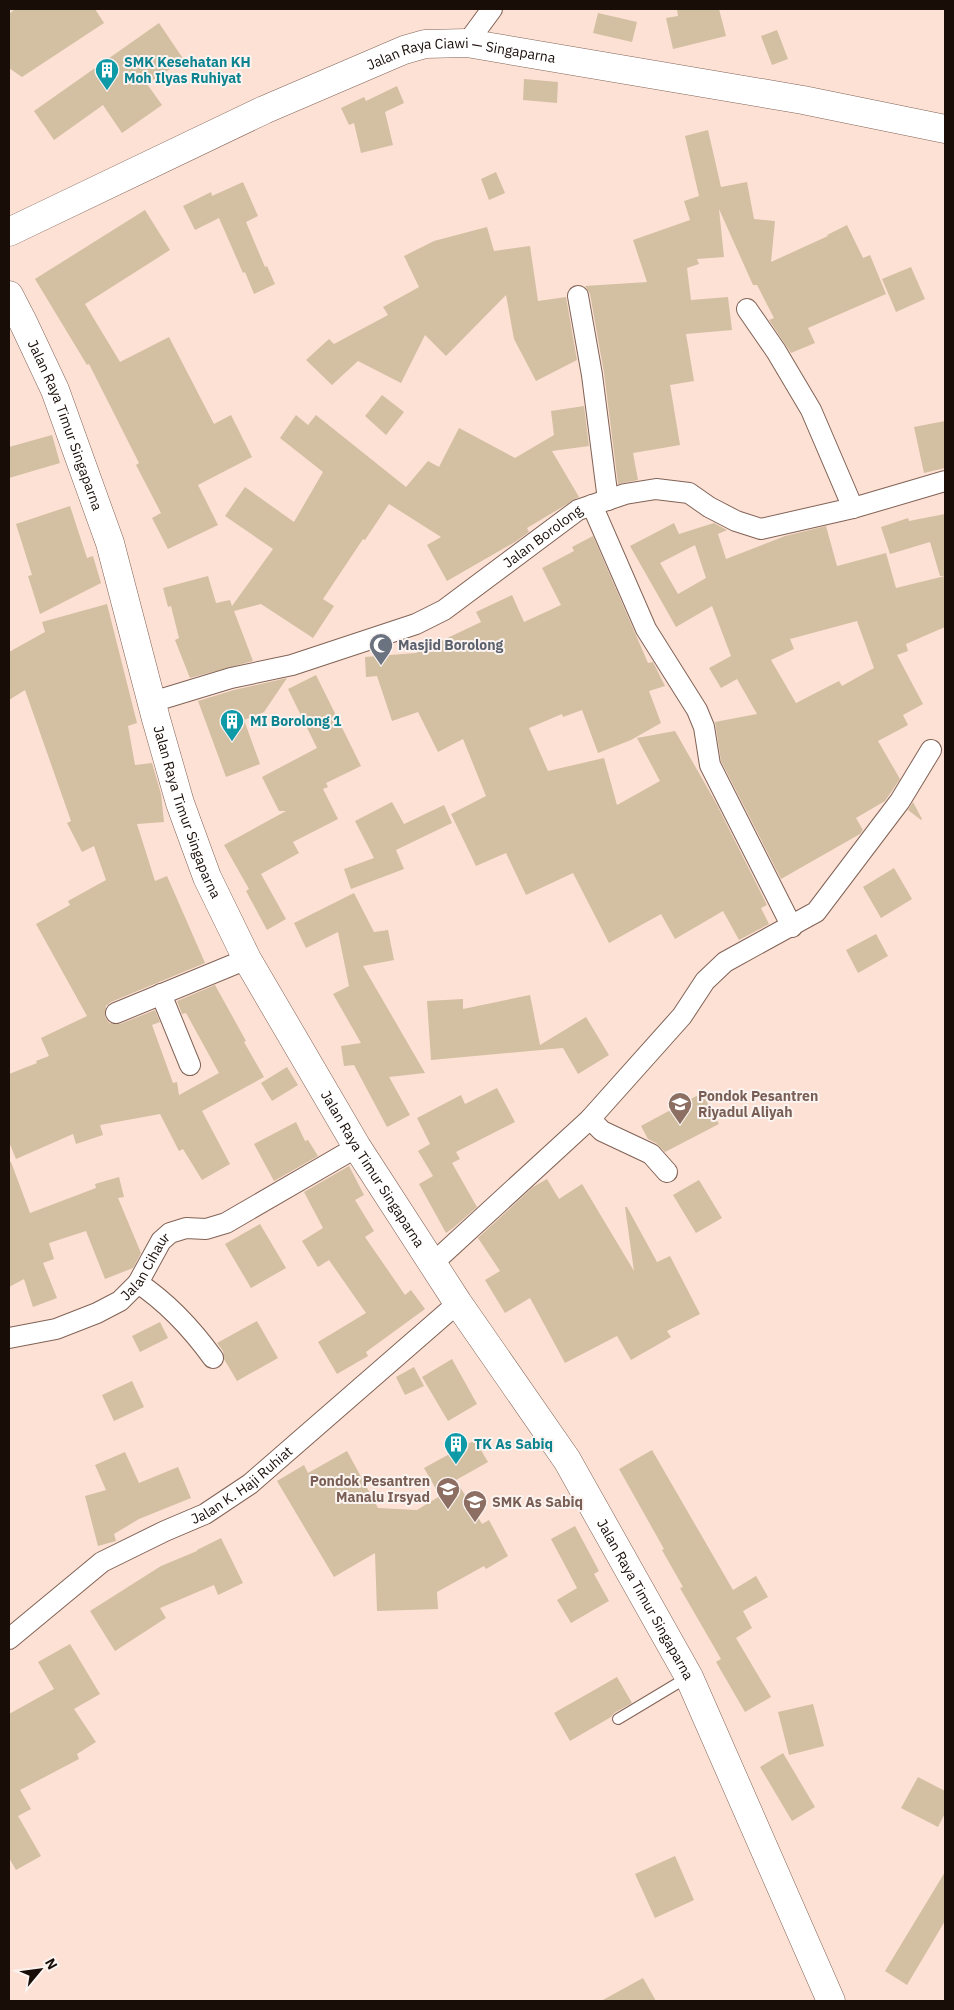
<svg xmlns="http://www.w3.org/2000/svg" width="954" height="2010" viewBox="0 0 954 2010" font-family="'IBM Plex Sans',sans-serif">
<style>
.building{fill:#d3bfa2;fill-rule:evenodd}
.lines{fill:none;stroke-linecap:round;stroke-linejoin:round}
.service-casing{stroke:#816356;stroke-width:12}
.minor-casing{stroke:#816356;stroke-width:22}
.secondary-casing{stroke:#816356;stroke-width:29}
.primary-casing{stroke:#816356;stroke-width:29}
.service{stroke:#fff;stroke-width:10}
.minor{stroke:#fff;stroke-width:20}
.secondary{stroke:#fff;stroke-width:28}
.primary{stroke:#fff;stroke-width:28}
.labels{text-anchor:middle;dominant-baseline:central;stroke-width:4;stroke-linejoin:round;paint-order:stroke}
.culture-label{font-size:14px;font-weight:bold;fill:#0d838f;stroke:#faf3f0;text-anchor:start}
.street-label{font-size:14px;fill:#190d08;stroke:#faf3f0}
.worship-label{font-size:14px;font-weight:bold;fill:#5b616d;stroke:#faf3f0;text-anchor:start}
.education-label{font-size:14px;font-weight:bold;fill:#785e54;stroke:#faf3f0;text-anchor:start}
</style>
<rect width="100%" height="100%" fill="#fde1d4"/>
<path class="building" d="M15 9H95L104 23 22 77 9 68V14Z
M677 9H719L726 36 673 49 666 18 678 16Z
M598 13 637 22 632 42 593 33Z
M159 23 184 60 147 84 162 105 122 133 103 105 54 140 34 111Z
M777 30 788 59 772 65 761 36Z
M524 79 558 82 557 103 523 100Z
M397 86 404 103 385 112 393 145 361 153 354 123 349 125 341 108 364 97 366 101Z
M708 130 721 187 747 182 754 219 775 221 771 262 828 236 827 235 847 225 863 258 870 255 886 294 808 328 815 343 791 353 769 320 774 318 757 285H753L719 209 724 257 697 259 699 264 687 268 691 300 728 297 732 330 686 334 694 381 670 385 680 445 633 453 638 480 618 484 604 373 590 294 585 286 647 282 633 240 690 220 684 201 699 196 685 136Z
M496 172 505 193 489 200 481 179Z
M243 182 258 216 246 222 265 267 267 266 275 284 254 294 245 272 243 273 219 218 195 230 183 206 211 192 212 196Z
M145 210 170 250 85 304 120 362 169 337 214 424 231 415 252 457 198 485 218 525 168 549 152 518 161 513 136 465 139 463 89 364 87 365 35 279Z
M487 227 494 251 530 246 538 301 566 297 577 360 536 381 514 339 506 295 446 356 425 335 401 383 358 361 332 385 306 360 329 339 334 344 388 315 383 307 419 287 404 256 434 241Z
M911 267 925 299 896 312 882 279Z
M382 395 404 412 386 435 365 416Z
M584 406 589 446 552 451 579 497 527 528 529 532 515 542 447 581 427 545 441 537 389 504 365 540 363 539 323 599 334 606 313 638 261 604 234 611 253 661 190 678 175 640 179 638 171 606 168 607 163 588 208 576 216 603 230 600 232 606 273 549 225 516 245 487 294 522 323 472 280 438 296 415 308 425 316 415 406 487 428 461 439 467 459 428 515 458 554 435 551 411Z
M945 421V468L924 473 914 427Z
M52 435 60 463 9 478V447Z
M70 506 87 558 93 556 101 583 40 614 28 576 32 575 16 524Z
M945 514V576H940L930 542 890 554 881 527 908 518 909 521Z
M674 523 679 534 714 523 727 530 718 534 726 559 785 536 826 526 837 566 886 553 896 588 945 576V627L906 644 908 651 897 655 923 704 903 715 908 725 878 741 900 779 885 801 856 818 863 830 860 834 781 879 721 761 715 722 757 714 737 679 721 688 709 668 731 656 712 606 676 627 630 546ZM695 545 706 578 678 594 660 563ZM857 621 874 668 842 686 839 681 796 703 771 660 794 649 790 639Z
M593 536 648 663 653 662 665 686 649 691 661 723 631 740 598 753 582 710 563 717 562 714 529 728 548 771 604 758 617 805 660 781 637 738 675 731 716 803 767 905 761 908 769 924 739 940 723 911 675 939 661 914 609 943 573 873 526 895 506 853 476 866 451 814 486 796 463 739 438 752 418 712 392 721 377 676 366 677 365 657 416 653 481 622 476 612 512 595 524 622 561 605 542 568 574 551 572 547Z
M107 604 137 723 128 726 135 765 152 763 161 794 164 822 137 824 155 881 167 876 205 963 111 1002 106 1006 105 1017 109 1023 120 1024 155 1010 160 1022 152 1025 173 1083 177 1082 179 1095 219 1073 186 1013 182 1014 177 1001 215 985 246 1041 244 1042 264 1077 202 1111 230 1164 202 1180 183 1149 179 1151 160 1114 100 1125 103 1135 76 1144 73 1134 16 1159 9 1142V1074L37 1063 36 1061 49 1056 41 1038 87 1016 36 924 70 905 68 901 106 880 94 846 82 852 67 823 71 821 25 690 9 700V652L45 632 42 622Z
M316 675 361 766 326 783 328 787 323 789 338 819 293 842 299 853 261 874 286 919 267 930 246 891 249 889 224 845 286 811H279L262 777 317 748 288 689Z
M287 678 264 712 244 720 260 764 226 777 198 701 234 690Z
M392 802 404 824 444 805 452 823 396 850 404 869 351 889 344 869 374 858 355 821Z
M913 802 922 819 921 820 908 810Z
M894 868 912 899 881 918 863 887Z
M354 893 374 932 388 930 394 960 363 966 425 1073 389 1077 410 1115 387 1127 354 1065 344 1066 341 1046 361 1043 333 994 349 986 338 932 306 948 294 923Z
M876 934 888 956 858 973 846 950Z
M530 995 540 1045 586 1017 609 1055 578 1074 563 1048 431 1060 427 1001 463 999V1009Z
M287 1067 298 1085 272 1101 261 1083Z
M497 1088 515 1122 456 1152 460 1159 452 1163 477 1207 453 1228 446 1233 419 1184 433 1176 418 1151 430 1144 417 1118 461 1095 465 1104Z
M702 1093 719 1124 665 1152 656 1143 648 1139 641 1126Z
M296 1122 305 1141 308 1140 318 1156 274 1181 254 1144Z
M9 1162H11L30 1213 96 1188 95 1184 119 1177 124 1197 118 1198 141 1253 133 1268 105 1279 86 1231 49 1243 54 1259 43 1263 57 1298 33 1307 24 1279 9 1287Z
M349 1166 364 1195 355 1200 374 1231 365 1237 405 1295 411 1290 425 1309 366 1352 368 1356 337 1374 318 1342 366 1313 329 1260 318 1267 302 1241 323 1228 304 1192Z
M547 1179 559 1199 582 1184 634 1271 625 1207H627L657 1262 670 1256 700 1314 667 1331 671 1337 631 1360 617 1336 565 1363 530 1298 505 1313 485 1280 500 1271 478 1238 533 1187Z
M699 1180 722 1218 696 1233 673 1195Z
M260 1224 286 1268 251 1288 225 1244Z
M257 1321 278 1358 237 1381 224 1359 223 1351 217 1343Z
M160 1322 168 1338 140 1352 132 1336Z
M452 1359 477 1404 448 1421 422 1377Z
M414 1367 424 1386 405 1395 396 1377Z
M132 1381 144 1407 114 1421 102 1395Z
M475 1440 488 1462 456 1480 482 1524 489 1520 508 1556 486 1569 484 1566 437 1592 438 1609 377 1611 375 1553 334 1577 277 1481 304 1465 308 1473 347 1451 378 1508 417 1510 440 1496 424 1468Z
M652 1450 733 1590 756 1576 768 1597 743 1611 752 1628 736 1638 771 1697 745 1712 716 1662 721 1659 680 1588 683 1587 662 1550 664 1549 619 1469Z
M125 1452 139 1483 178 1467 191 1498 139 1519 114 1534 116 1541 98 1546 85 1496 106 1490 95 1465Z
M575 1526 599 1571 594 1574 609 1601 571 1623 557 1600 577 1588 551 1539Z
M221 1538 243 1583 218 1595 214 1585 160 1608 166 1618 115 1651 90 1611 161 1566 197 1551V1550Z
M70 1644 100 1694 74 1709 96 1742 77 1754 79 1759 20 1790 31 1809 18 1816 41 1856 16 1870 9 1858V1714L54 1689 38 1662Z
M617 1677 632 1703 614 1713 611 1717 570 1741 554 1713Z
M813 1704 824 1746 789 1755 778 1712Z
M783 1753 815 1807 792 1821 760 1767Z
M918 1777 945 1791V1813L938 1827 901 1808Z
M675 1856 694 1900 655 1918 635 1874Z
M945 1872V1921L907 1985 885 1971Z
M643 1978 656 2001H601Z"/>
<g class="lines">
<g class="service-casing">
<path id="service" d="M618 1719 688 1677"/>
</g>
<g class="minor-casing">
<g id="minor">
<path d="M467 43 492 9"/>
<path d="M578 296 592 375 608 500"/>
<path d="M747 309 776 351 811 410 853 508"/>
<path d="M592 505 646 629 697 710 704 727 710 765 792 927"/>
<path id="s1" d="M152 702 231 678 292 665 416 624 444 610 578 510 625 494 656 489 689 493 709 507 736 521 761 529 853 508 945 481"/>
<path d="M161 994 190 1065"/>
<path d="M116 1013 247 959"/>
<path d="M590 1119 602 1131 651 1154 667 1172"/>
<path d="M432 1264 590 1119 682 1016 705 981 725 962 816 912 900 801 931 750"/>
<path d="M138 1283C168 1303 192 1329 213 1358"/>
<path id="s2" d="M9 1338 56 1329 97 1313 120 1301 138 1283 161 1241 170 1233 186 1228 206 1229 226 1223 357 1147"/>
<path id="s3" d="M9 1639 102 1562 165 1531 205 1514 250 1484 458 1303"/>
</g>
</g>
<g class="secondary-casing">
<g id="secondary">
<path id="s4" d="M9 232 264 110 404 50 425 44 467 43 803 100 945 129"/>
</g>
</g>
<g class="primary-casing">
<g id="primary">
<path id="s5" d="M9 295 23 322 55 390 110 543 156 719 180 803 207 877 247 959 357 1147 458 1303 567 1460 689 1677 831 2001"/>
</g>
</g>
<use href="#service" class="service"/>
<use href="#minor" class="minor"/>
<use href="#secondary" class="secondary"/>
<use href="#primary" class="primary"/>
</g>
<defs>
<g id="building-pin" transform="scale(1.25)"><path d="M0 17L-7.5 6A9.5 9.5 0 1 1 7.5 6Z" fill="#0f9aa8" stroke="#faf3f0"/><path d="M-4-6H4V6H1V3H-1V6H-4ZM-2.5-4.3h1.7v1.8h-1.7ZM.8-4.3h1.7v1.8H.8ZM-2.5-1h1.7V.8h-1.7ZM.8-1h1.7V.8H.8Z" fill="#fff"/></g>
<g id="mosque-pin" transform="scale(1.25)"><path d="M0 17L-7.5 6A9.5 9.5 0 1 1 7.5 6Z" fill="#6b7280" stroke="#faf3f0"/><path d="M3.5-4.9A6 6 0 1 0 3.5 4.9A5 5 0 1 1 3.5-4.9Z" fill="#fff"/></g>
<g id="school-pin" transform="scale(1.25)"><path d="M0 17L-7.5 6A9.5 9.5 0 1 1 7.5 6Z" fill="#8d6e63" stroke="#faf3f0"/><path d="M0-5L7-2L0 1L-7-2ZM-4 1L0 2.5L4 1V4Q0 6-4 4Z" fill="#fff"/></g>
</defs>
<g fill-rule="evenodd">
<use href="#building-pin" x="107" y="70"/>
<use href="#mosque-pin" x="381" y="645"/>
<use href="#building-pin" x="232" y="721"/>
<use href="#school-pin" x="680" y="1104"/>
<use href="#building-pin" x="456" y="1444"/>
<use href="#school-pin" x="448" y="1489"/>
<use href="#school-pin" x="475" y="1502"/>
</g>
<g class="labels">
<g class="culture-label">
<text x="124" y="62">SMK Kesehatan KH<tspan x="124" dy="16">Moh Ilyas Ruhiyat</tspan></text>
<text x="250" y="721">MI Borolong 1</text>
<text x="474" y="1444">TK As Sabiq</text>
</g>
<g class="street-label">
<text stroke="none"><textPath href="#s4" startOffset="492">Jalan Raya Ciawi — Singaparna</textPath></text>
<text stroke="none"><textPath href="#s5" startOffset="142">Jalan Raya Timur Singaparna</textPath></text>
<text stroke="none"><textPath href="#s1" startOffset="430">Jalan Borolong</textPath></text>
<text stroke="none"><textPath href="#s5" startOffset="548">Jalan Raya Timur Singaparna</textPath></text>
<text stroke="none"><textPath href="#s5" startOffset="952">Jalan Raya Timur Singaparna</textPath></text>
<text stroke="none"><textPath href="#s2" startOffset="161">Jalan Cihaur</textPath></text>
<text stroke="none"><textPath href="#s3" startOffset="281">Jalan K. Haji Ruhiat</textPath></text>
<text stroke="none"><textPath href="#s5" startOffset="1462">Jalan Raya Timur Singaparna</textPath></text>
</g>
<g class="worship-label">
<text x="398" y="645">Masjid Borolong</text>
</g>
<g class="education-label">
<text x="698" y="1096">Pondok Pesantren<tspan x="698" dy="16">Riyadul Aliyah</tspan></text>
<text x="430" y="1481" text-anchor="end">Pondok Pesantren<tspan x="430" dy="16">Manalu Irsyad</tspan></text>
<text x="492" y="1502">SMK As Sabiq</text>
</g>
</g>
<rect width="954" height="2010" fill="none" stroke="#190d08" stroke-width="20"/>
<g transform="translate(40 1970) rotate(61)" stroke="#faf3f0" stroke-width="4" paint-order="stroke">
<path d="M0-4L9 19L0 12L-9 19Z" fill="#190d08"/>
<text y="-8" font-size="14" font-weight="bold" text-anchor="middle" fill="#190d08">N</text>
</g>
</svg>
